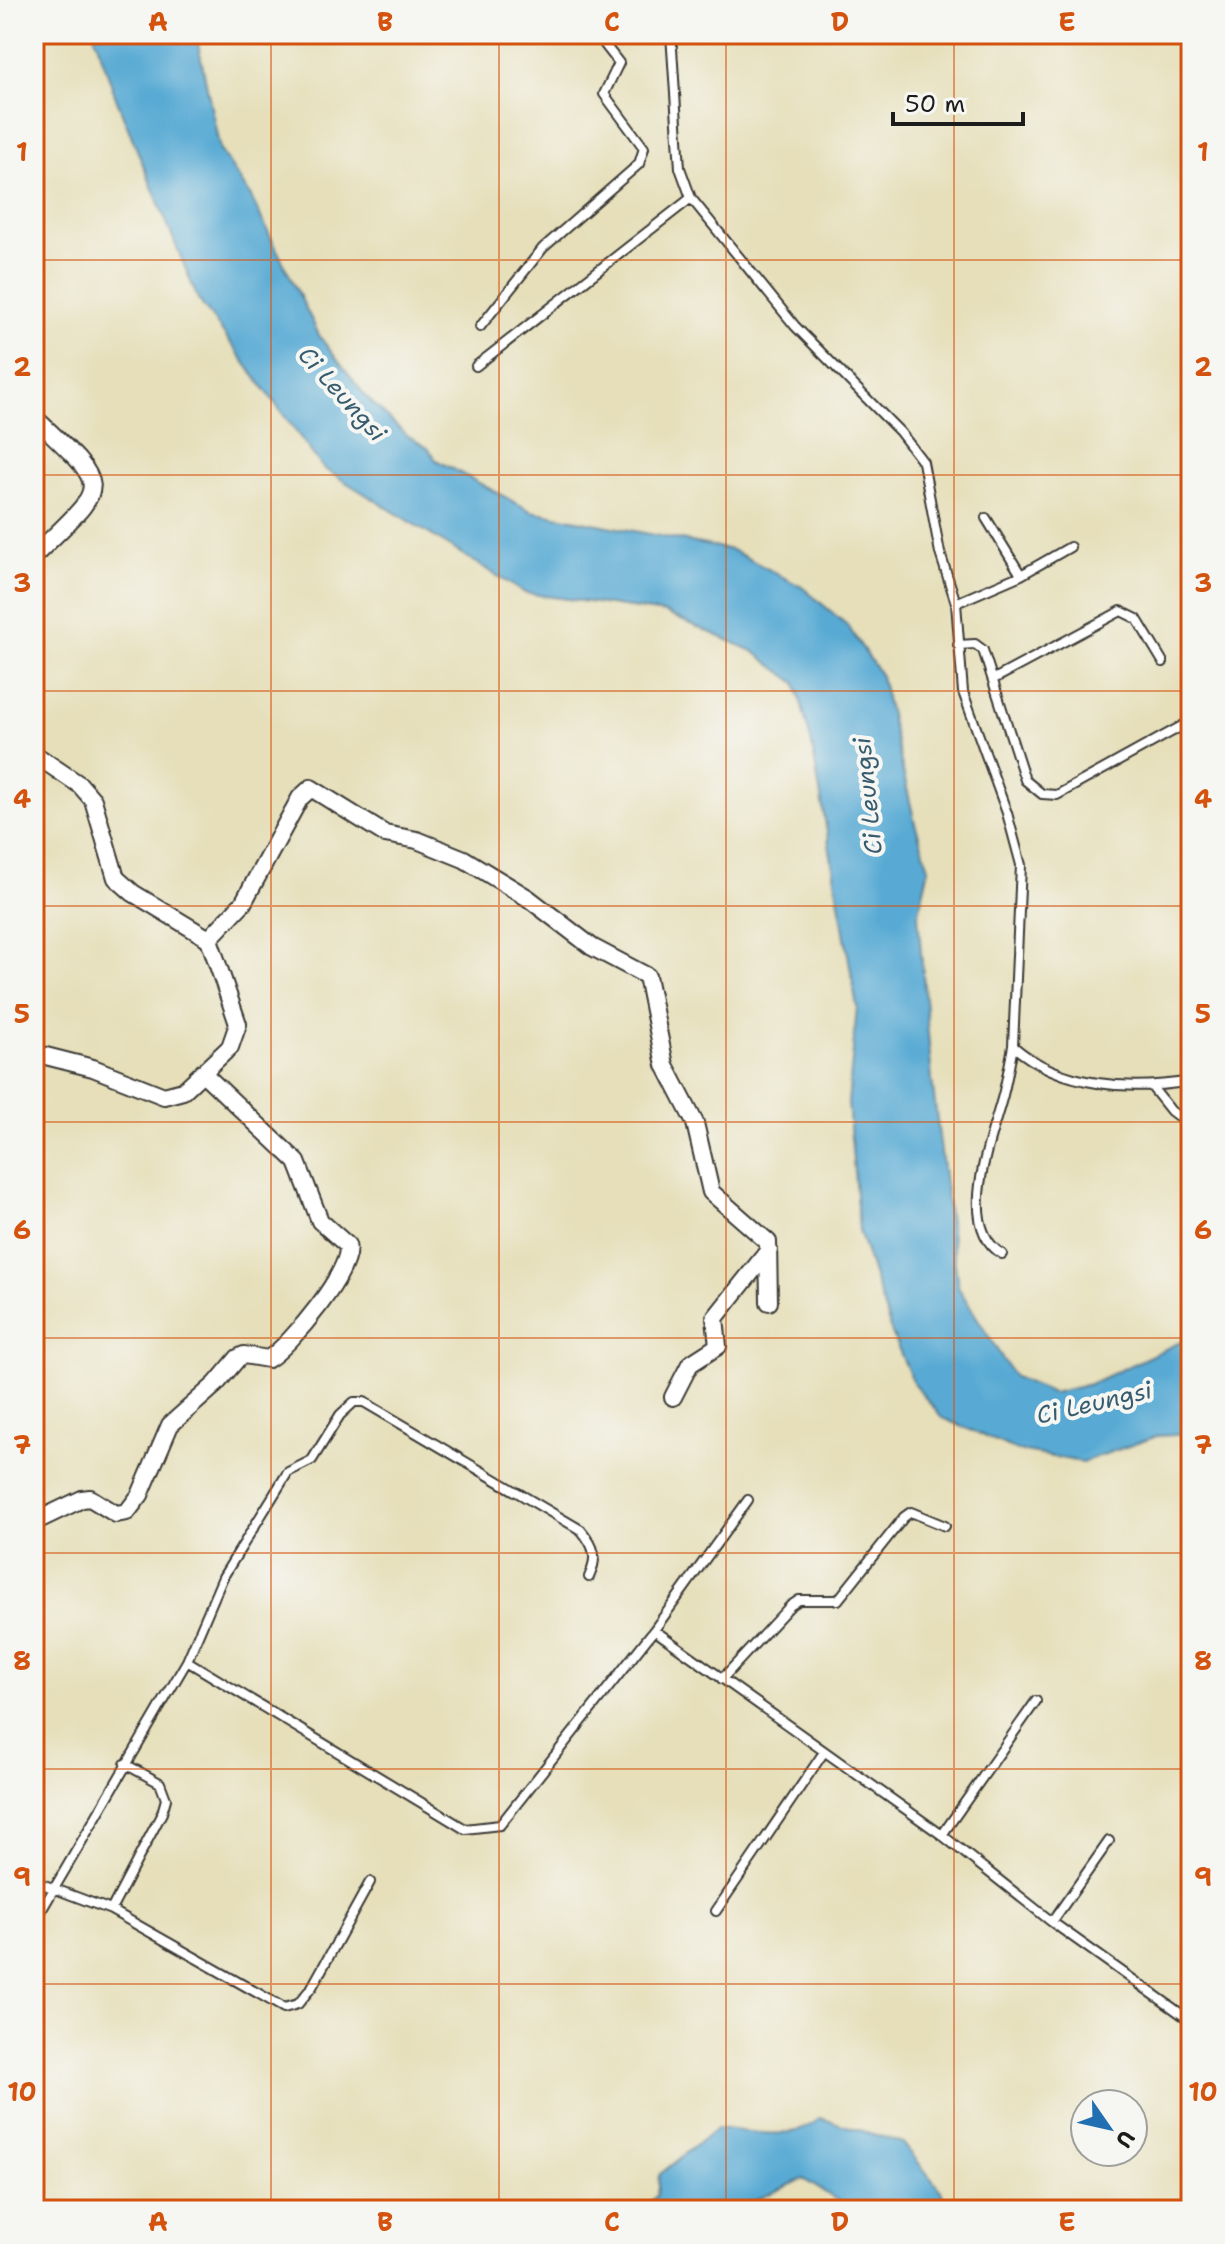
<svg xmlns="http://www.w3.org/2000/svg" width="1225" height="2244" viewBox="0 0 1225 2244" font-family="'Shantell Sans',sans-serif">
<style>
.water{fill:#59aad4;stroke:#3a6378;stroke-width:2}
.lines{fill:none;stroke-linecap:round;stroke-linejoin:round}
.lane-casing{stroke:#3a3934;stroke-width:12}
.street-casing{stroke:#3a3934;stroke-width:20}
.lane{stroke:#fff;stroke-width:8}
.street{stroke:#fff;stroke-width:16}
.grid{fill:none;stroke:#d4530e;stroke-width:2;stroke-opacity:0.55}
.labels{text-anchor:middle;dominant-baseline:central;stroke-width:8;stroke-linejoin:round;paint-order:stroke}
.water-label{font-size:24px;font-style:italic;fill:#375c6f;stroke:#f6f6f2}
.neatline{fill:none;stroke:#d4530e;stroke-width:3}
.grid-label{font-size:26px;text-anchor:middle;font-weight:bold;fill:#d4530e}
</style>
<rect width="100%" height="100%" fill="#f6f6f2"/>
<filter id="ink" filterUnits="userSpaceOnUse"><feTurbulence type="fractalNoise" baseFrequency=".0125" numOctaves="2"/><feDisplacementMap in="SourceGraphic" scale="16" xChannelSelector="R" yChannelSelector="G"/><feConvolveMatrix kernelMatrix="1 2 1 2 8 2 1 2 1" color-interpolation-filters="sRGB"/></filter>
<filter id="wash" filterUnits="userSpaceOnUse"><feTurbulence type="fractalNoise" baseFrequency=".006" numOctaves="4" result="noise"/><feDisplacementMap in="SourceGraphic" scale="32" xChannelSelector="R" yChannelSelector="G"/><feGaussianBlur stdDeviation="1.8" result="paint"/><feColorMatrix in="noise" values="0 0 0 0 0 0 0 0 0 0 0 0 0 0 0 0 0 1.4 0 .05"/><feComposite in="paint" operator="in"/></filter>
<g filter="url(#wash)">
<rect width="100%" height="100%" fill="#e6dfba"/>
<path class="water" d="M94 34H196L220 150 250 195 320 337 367 398 406 435 428 448 436 460 531 511 732 550 802 587 847 625 881 676 915 823 929 868 918 916 932 1080 958 1287 1014 1377 1053 1393 1090 1384 1191 1337V1434L1158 1436 1082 1462 1019 1451 942 1418 914 1384 892 1334 859 1230 848 1103 857 1007 812 745 796 683 753 651 665 613 525 593 323 468 198 299 117 101Z
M820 2118 903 2143 941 2191 948 2210H853L803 2179 734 2210H643L657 2195 659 2175 717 2128C749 2131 795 2143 820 2118Z"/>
</g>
<g filter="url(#ink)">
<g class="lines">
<g class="lane-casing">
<path id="lane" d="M671 34 680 168 691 198 795 326 900 432 923 462 940 553 956 603 963 692 1007 813 1021 865 1013 1046C1061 1088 1131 1091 1191 1081
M480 327 543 248 639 164 644 148 604 94 619 63 605 45 602 34
M476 366 691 198
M986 518 1021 575
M956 603 1021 575 1070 547
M958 645 975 644 983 650 1025 780 1042 794 1057 795 1191 721
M994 679 1121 611 1137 619 1163 662
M1151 1086 1171 1111 1191 1126
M1002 1254C955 1225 992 1137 1003 1095 1007 1079 1010 1062 1013 1046
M654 1630 748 1500
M187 1661 223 1577 288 1472 312 1460 340 1415 354 1402H364L581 1530C595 1547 598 1557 589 1577
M722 1679 790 1606 799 1600H838L904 1517 911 1512 945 1526
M942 1835 1036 1701
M34 1881 111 1910 284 2008 298 2004 312 1987 370 1882
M111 1910 162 1813 166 1799 160 1783 125 1764
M716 1911 824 1752
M1052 1922 1109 1841
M34 1923 187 1661 465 1829 500 1825 654 1630 942 1835 1052 1922 1191 2021
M1183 2210 1191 2178"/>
</g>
<g class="street-casing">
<path id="street" d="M34 417C113 492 109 482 34 556
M34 754 80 785 93 800 116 878 133 893 209 939 243 903 300 798 311 788 385 834 417 840 464 859 528 898 592 947 647 976 665 1065 695 1123 711 1192 768 1242 769 1302
M34 1053 93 1068 164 1096 183 1091 230 1047 238 1024 209 939
M673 1397 690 1364 718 1346 715 1318 769 1250
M34 1522 82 1499 90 1498 116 1514 127 1512 140 1495 170 1425 216 1384 238 1358 244 1355 268 1359C289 1347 355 1268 347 1245L320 1221 297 1162 204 1074"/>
</g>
<use href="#lane" class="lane"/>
<use href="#street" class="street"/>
</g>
</g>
<path class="grid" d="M271 34V2210M499 34V2210M726 34V2210M954 34V2210M34 260H1191M34 475H1191M34 691H1191M34 906H1191M34 1122H1191M34 1338H1191M34 1553H1191M34 1769H1191M34 1984H1191"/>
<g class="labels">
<g class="water-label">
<text transform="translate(342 394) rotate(48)">Ci Leungsi</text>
<text transform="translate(868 796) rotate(-96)">Ci Leungsi</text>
<text transform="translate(1094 1403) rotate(-13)">Ci Leungsi</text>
</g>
</g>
<rect width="1225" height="2244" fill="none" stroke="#f6f6f2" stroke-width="88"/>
<g transform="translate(1109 2128) rotate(124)"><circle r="38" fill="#f6f6f2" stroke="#9f9f9c" stroke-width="2"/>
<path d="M0-6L14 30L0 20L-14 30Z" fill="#1f6fb2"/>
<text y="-12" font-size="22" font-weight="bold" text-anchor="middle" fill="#1c1c1c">U</text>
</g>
<path d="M893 112v12h130v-12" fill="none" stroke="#1c1c1c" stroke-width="4"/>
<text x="905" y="112" font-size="24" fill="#1c1c1c" stroke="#f6f6f2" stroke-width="6" paint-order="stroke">50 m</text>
<rect x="44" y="44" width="1137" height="2156" class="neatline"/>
<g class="grid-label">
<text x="158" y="31">A</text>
<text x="385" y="31">B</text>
<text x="612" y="31">C</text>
<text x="840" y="31">D</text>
<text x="1067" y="31">E</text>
<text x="22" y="161">1</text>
<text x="1203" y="161">1</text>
<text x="22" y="376">2</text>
<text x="1203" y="376">2</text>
<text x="22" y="592">3</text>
<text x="1203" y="592">3</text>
<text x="22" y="808">4</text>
<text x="1203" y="808">4</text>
<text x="22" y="1023">5</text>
<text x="1203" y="1023">5</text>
<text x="22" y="1239">6</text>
<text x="1203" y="1239">6</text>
<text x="22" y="1454">7</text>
<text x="1203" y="1454">7</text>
<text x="22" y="1670">8</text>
<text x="1203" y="1670">8</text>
<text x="22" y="1886">9</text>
<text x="1203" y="1886">9</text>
<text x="22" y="2101">10</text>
<text x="1203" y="2101">10</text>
<text x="158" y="2231">A</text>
<text x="385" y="2231">B</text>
<text x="612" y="2231">C</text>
<text x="840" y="2231">D</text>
<text x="1067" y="2231">E</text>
</g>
</svg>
